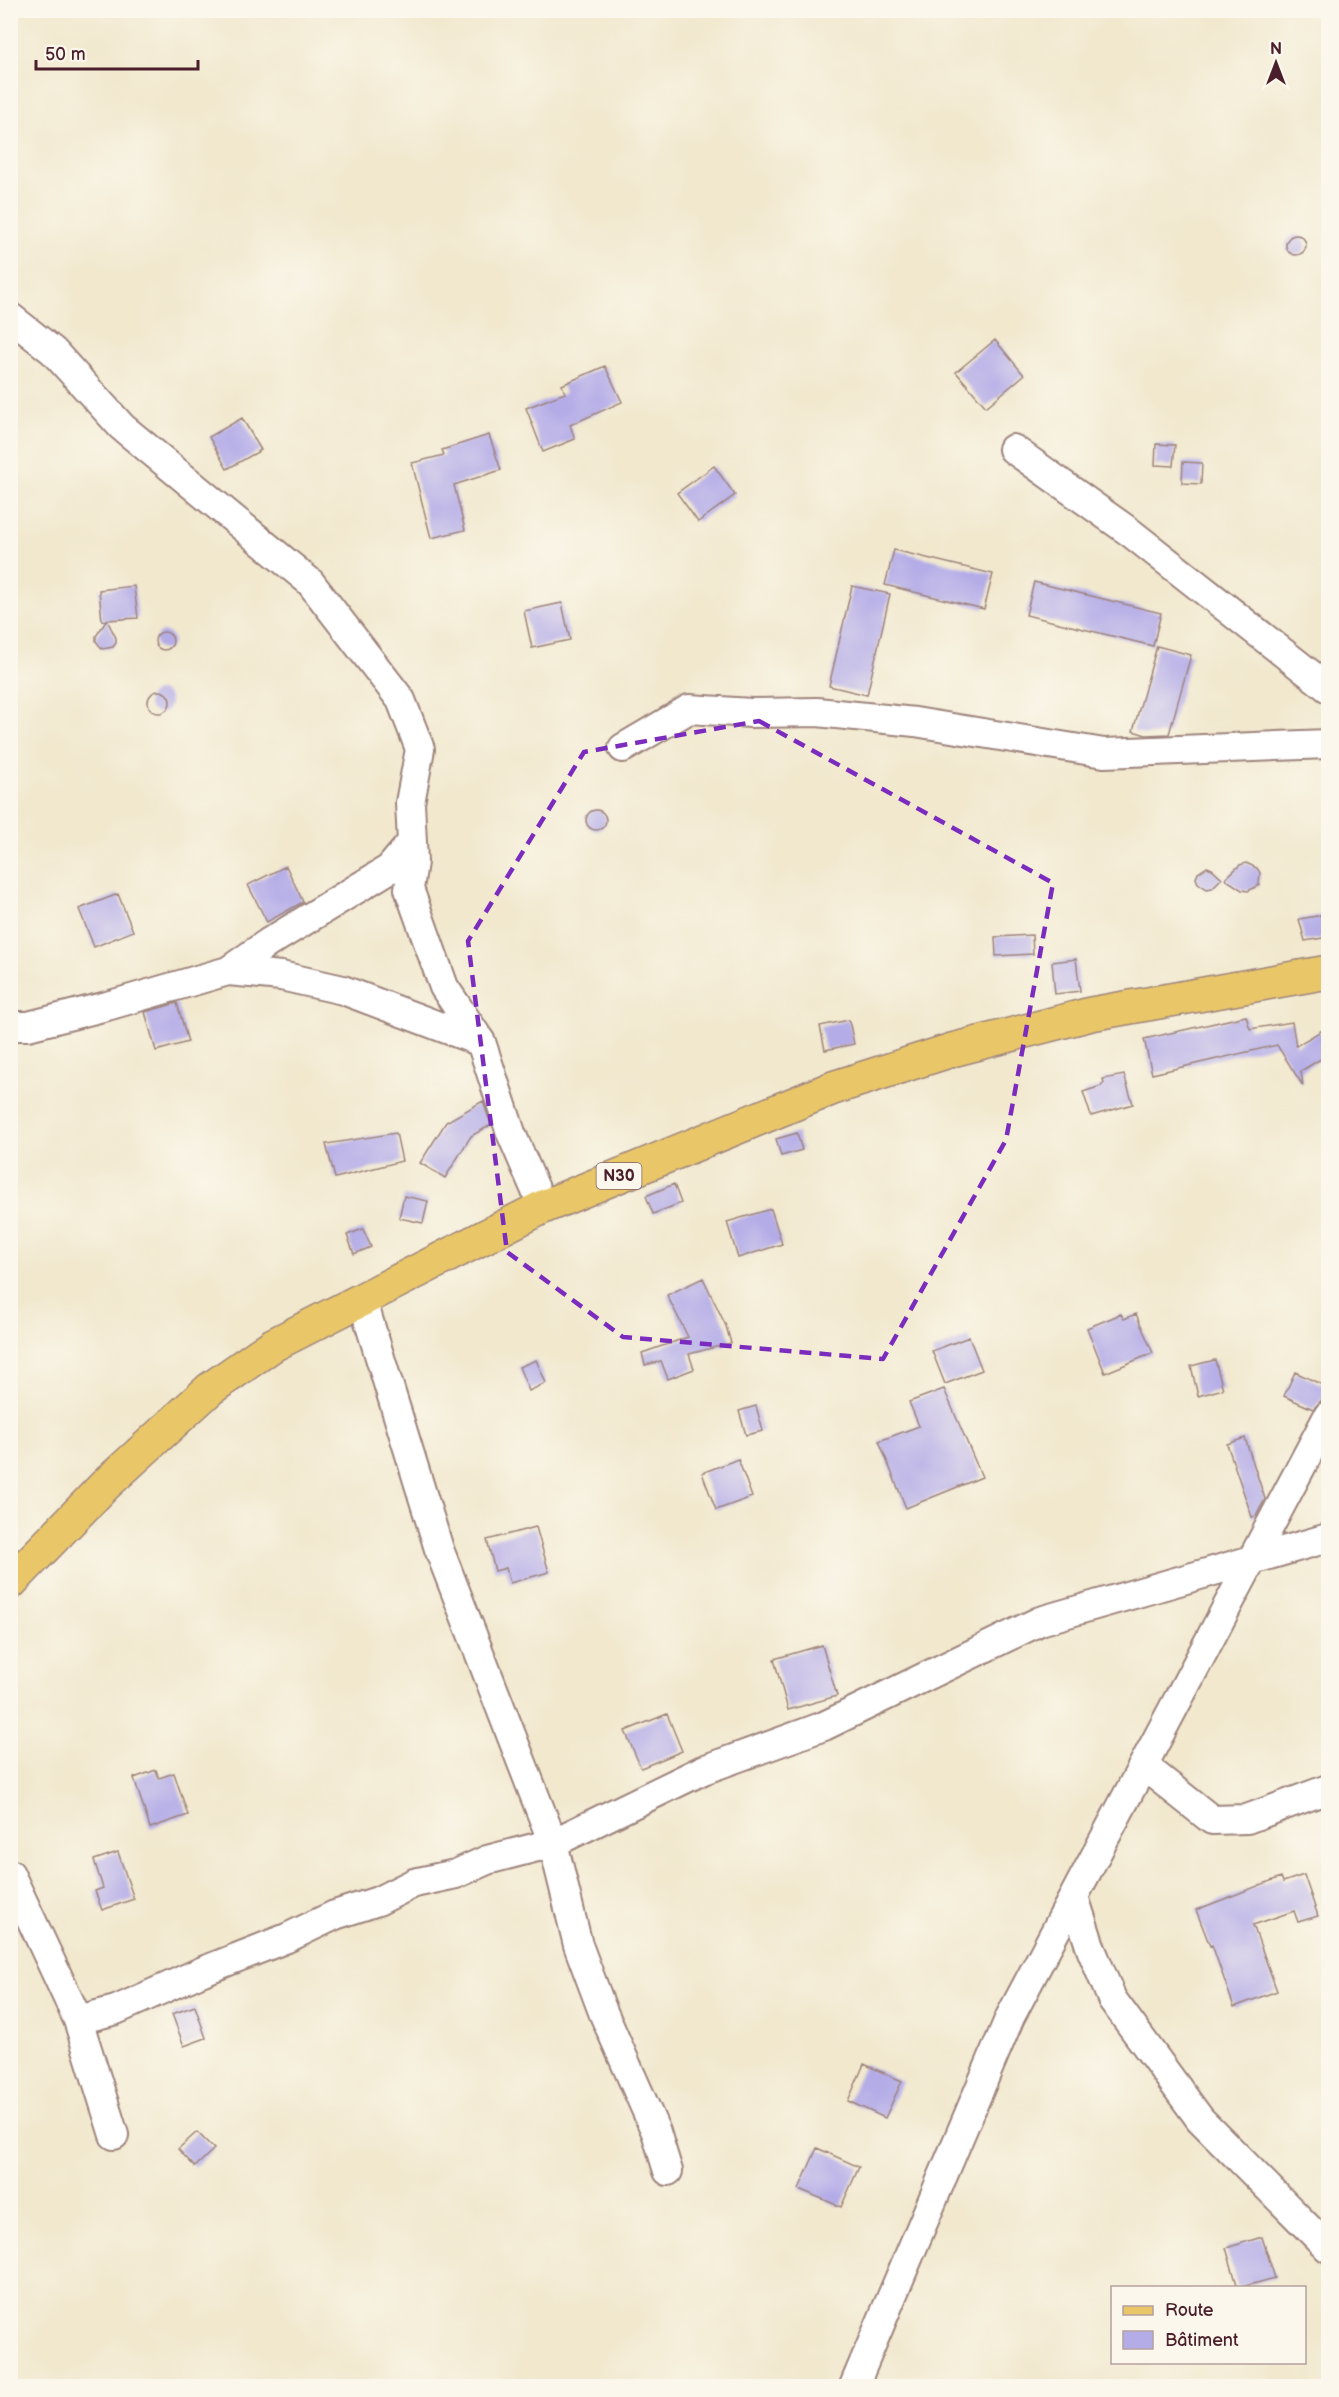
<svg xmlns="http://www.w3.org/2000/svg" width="1339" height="2397" viewBox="0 0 1339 2397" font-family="'Balsamiq Sans',sans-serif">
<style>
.building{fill:#b4ace7}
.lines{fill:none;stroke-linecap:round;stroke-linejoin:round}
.minor-casing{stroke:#9e847c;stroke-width:32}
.major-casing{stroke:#9e847c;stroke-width:36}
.minor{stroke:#fff;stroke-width:28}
.major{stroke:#e9c769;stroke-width:33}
.marked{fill:none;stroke:#7b2cbf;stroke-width:4.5;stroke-dasharray:12 8;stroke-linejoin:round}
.labels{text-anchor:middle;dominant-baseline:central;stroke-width:5;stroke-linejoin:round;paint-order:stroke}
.shield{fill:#fbf7ec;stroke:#7f6065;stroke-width:1.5}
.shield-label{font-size:16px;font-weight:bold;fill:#4a1f2b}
</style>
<rect width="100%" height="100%" fill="#fbf7ec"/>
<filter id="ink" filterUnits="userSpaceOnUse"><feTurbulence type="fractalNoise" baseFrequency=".0167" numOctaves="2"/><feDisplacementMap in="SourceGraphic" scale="12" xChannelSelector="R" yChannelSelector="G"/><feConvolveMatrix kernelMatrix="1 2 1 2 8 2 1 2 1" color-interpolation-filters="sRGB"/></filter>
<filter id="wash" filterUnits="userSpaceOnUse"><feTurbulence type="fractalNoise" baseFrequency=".008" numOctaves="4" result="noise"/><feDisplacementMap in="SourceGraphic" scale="24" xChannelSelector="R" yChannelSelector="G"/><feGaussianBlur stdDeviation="1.35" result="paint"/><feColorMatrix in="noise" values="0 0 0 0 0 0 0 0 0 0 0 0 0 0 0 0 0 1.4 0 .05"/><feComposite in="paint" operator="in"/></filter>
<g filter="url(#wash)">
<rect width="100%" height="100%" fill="#f1e8ce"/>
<g id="blocks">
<path class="building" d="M1286 245a10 10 0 1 1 20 0a10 10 0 1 1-20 0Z
M995 340 1024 375 986 407 956 372Z
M605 366 622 402 570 425 575 439 543 452 526 408 565 393 562 385Z
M242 418 261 450 227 469 209 437Z
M489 435 501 470 454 485 465 530 431 538 412 463 444 455 442 450Z
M1156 444 1175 445 1173 466 1155 465Z
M1183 462 1202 463 1201 484 1182 483Z
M714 466 735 495 698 522 677 493Z
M894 550 993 574 984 609 885 585Z
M1034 582 1161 613 1153 646 1026 615Z
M134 586 138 618 107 620 116 638V643L113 647 102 649 96 641V636L107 620 102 621 99 590Z
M852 586 890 594 867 695 829 686Z
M562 603 570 640 532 648 524 611Z
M155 641a9 9 0 1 1 18 0a9 9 0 1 1-18 0Z
M1157 646 1191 655 1169 734 1146 735 1133 731Z
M148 702a11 11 0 1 1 22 0a11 11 0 1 1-22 0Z
M586 820a10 10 0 1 1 20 0a10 10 0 1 1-20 0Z
M1246 863 1257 868 1260 873 1259 885 1248 891 1242 890 1225 879 1240 865Z
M286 866 303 902 267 922 248 885Z
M1207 867 1212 869 1222 878 1212 888 1207 889 1198 883 1196 878 1198 873Z
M118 894 133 931 94 947 79 909Z
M1329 914V937L1305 941 1299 919Z
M1032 935 1033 954 996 956 995 937Z
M1076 959 1080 991 1055 994 1052 962Z
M177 1003 188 1042 156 1051 145 1012Z
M1246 1016 1250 1029 1292 1022 1296 1046 1329 1026V1054L1301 1071 1303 1086 1277 1045 1152 1074 1144 1039Z
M849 1020 854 1044 825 1050 820 1026Z
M1124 1075 1133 1104 1091 1116 1083 1092 1101 1086 1104 1083 1103 1079Z
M483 1101 491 1125 471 1136 445 1178 420 1163 446 1122Z
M396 1133 402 1161 335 1178 326 1144Z
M797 1133 802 1150 781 1156 776 1139Z
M674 1184 681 1203 653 1214 646 1196Z
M404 1196 428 1201 423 1223 399 1218Z
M771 1209 782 1244 738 1258 727 1222Z
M363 1229 371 1247 354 1254 347 1235Z
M703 1278 726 1326 731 1343 689 1354 694 1369 668 1379 661 1361 645 1365 642 1353 688 1337 667 1295Z
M1121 1314 1124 1319 1136 1314 1153 1353 1105 1373 1087 1328Z
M969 1337 982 1370 945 1384 932 1351Z
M536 1360 546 1383 529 1391 519 1367Z
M1215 1360 1223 1389 1198 1396 1191 1366Z
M1295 1372 1327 1387 1321 1401 1313 1409 1284 1396Z
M944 1389 982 1477 906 1508 879 1441 919 1426 909 1402Z
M756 1406 763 1431 746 1435 739 1411Z
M1245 1438 1265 1499 1256 1516 1252 1517 1227 1444Z
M738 1459 752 1497 716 1510 702 1473Z
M536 1527 549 1572 510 1583 506 1568 495 1571 487 1540Z
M822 1645 837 1696 788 1710 774 1659Z
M667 1714 682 1751 641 1768 625 1731Z
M156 1770 159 1778 174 1773 188 1815 150 1828 134 1778Z
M118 1852 134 1899 102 1910 95 1891 103 1888 94 1860Z
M1304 1875 1318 1916 1298 1922 1294 1911 1253 1925 1277 1991 1234 2007 1212 1945 1210 1946 1196 1910 1281 1877 1283 1882Z
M195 2006 206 2038 184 2046 172 2014Z
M864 2064 902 2081 885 2118 848 2101Z
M197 2132 214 2149 195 2167 178 2149Z
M817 2148 859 2167 841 2207 799 2189Z
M1262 2237 1275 2278 1238 2288 1226 2248Z"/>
</g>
</g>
<g filter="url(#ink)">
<use href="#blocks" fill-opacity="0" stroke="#9e847c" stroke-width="1.5"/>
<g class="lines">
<g class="minor-casing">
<path id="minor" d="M10 317 53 351 122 427 310 582 401 700 420 749 410 803 413 862 409 889 444 987 481 1042 511 1133 543 1207
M1013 449 1131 533 1328 688
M623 748 689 709 751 713 817 712 915 722 1104 753 1328 744
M228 971 281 976 343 990 481 1042
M10 1026H28L107 1006 228 971 268 943 389 869 412 842
M362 1299 439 1549 553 1843 578 1945 603 2012 656 2132 668 2171
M1144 1766 1212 1820 1247 1819 1328 1789
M10 1874 78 2020 114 2135
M1074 1897 1091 1949 1112 1999 1200 2119 1328 2248
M78 2020 116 2010 203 1971 287 1938 335 1915 378 1901 414 1883 456 1874 487 1860 553 1843 703 1770 824 1726 1040 1621 1328 1538
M854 2386 1010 2017 1328 1416"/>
</g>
<g class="major-casing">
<path id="major" d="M10 1583 105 1485 210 1389 273 1345 543 1207 833 1088 952 1050 1091 1014 1328 972"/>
</g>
<use href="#minor" class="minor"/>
<use href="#major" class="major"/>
</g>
</g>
<path class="marked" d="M759 721 1053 883 1006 1140 883 1359 623 1337 507 1252 468 941 584 752Z"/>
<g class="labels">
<rect class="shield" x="596.5" y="1163" width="45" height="26" rx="4.5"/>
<g class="shield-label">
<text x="619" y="1176">N30</text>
</g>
</g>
<rect width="1339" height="2397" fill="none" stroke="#fbf7ec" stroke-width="36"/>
<rect x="1111" y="2286" width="195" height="78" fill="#fbf7ec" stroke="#b4a19f" stroke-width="1.5"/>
<rect x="1123" y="2306" width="30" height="9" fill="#e9c769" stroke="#b4a19f" stroke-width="1.5"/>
<text x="1165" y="2316" font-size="18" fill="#4a1f2b">Route</text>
<rect x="1123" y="2331" width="30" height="18" fill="#b4ace7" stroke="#b4a19f" stroke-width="1.5"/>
<text x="1165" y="2346" font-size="18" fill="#4a1f2b">Bâtiment</text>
<g transform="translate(1276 63)" stroke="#fbf7ec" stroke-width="4.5" paint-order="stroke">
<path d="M0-4.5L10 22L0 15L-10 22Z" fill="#4a1f2b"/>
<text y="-9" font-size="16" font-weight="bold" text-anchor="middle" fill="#4a1f2b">N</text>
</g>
<path d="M36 60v9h162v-9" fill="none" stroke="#4a1f2b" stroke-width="3"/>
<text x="45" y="60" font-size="18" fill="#4a1f2b" stroke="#fbf7ec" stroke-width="4.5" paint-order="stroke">50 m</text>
</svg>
